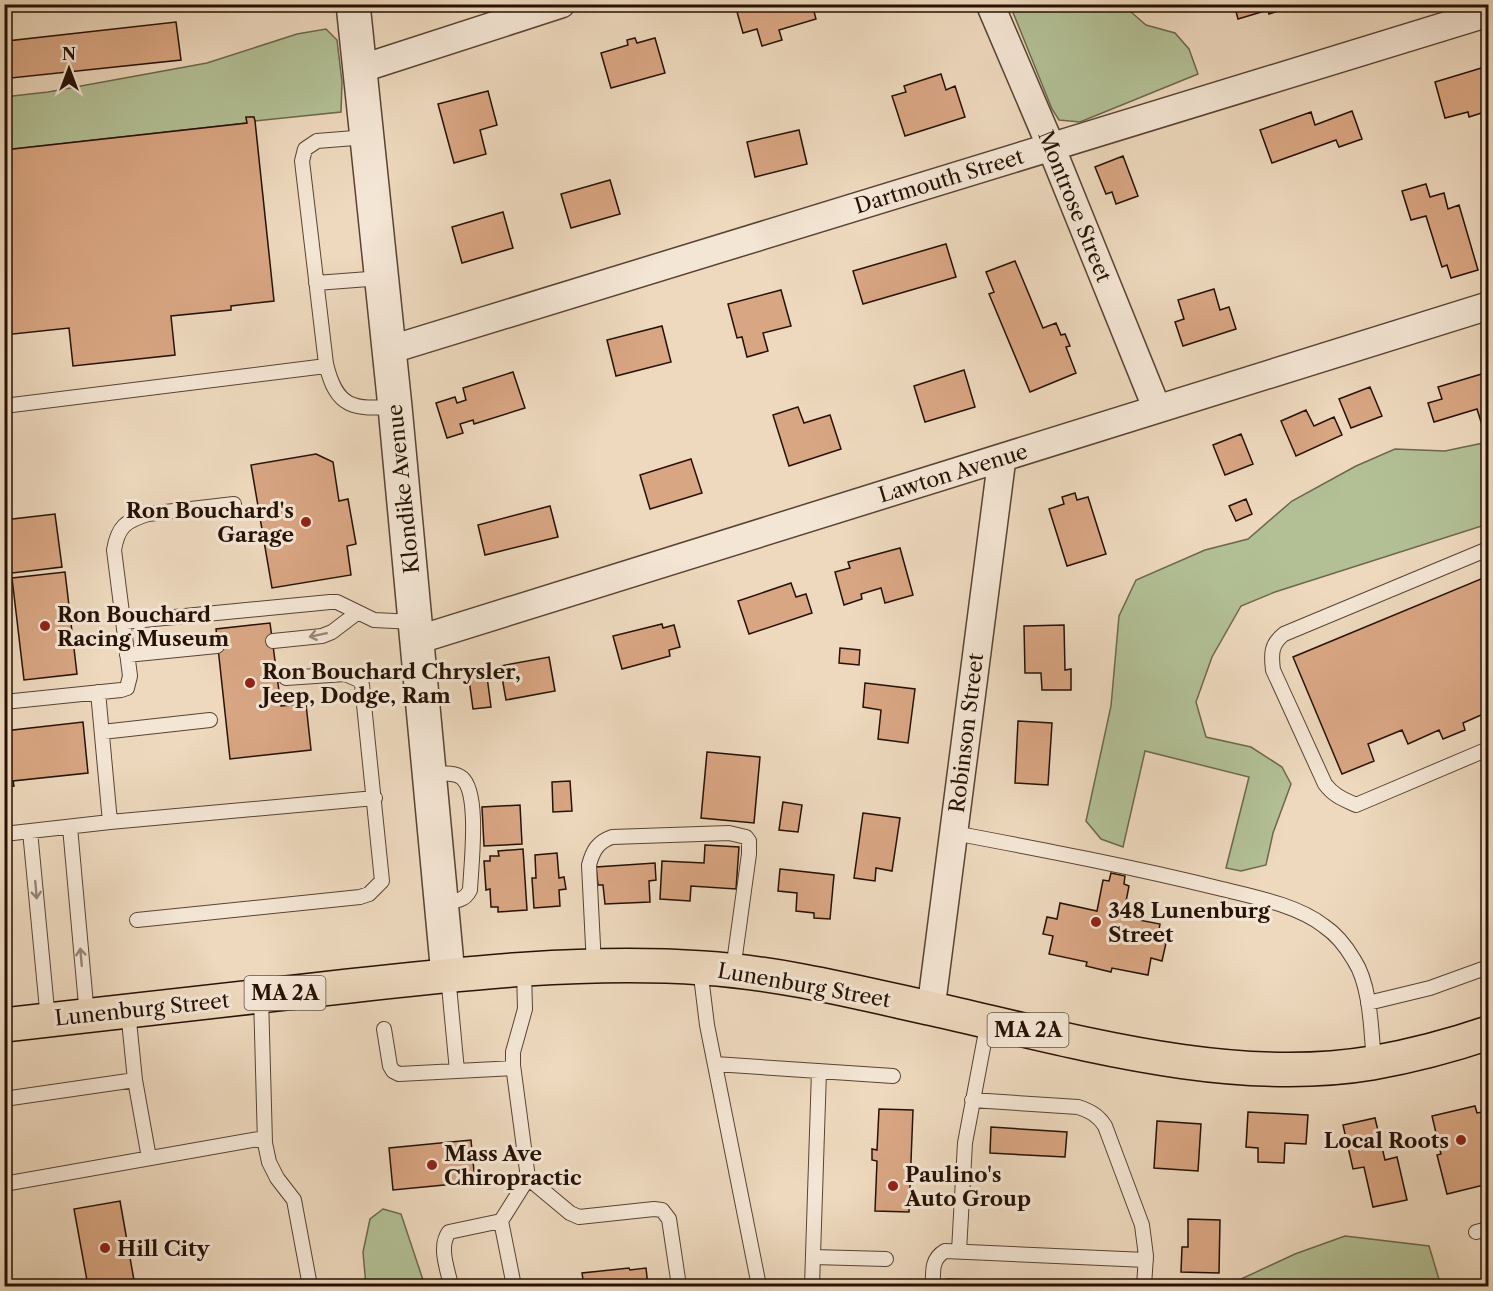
<svg xmlns="http://www.w3.org/2000/svg" width="1493" height="1291" viewBox="0 0 1493 1291" font-family="'Libre Caslon Text',serif">
<style>
.green{fill:#b3c096;stroke:#6c684e;stroke-width:1.5}
.building{fill:#d9a683;stroke:#261105;stroke-width:1.5}
.lines{fill:none;stroke-linecap:round;stroke-linejoin:round}
.service-casing{stroke:#584333;stroke-width:16}
.minor-casing{stroke:#584333;stroke-width:30}
.tertiary-casing{stroke:#584333;stroke-width:36}
.primary-casing{stroke:#261105;stroke-width:36}
.service{stroke:#f4e6d5;stroke-width:14}
.minor{stroke:#f4e6d5;stroke-width:27}
.tertiary{stroke:#f4e6d5;stroke-width:33}
.primary{stroke:#eed9be;stroke-width:33}
.oneway{stroke:#978677}
.poi-dot{fill:#8f2418;stroke:#f4e6d5;stroke-width:2}
.labels{text-anchor:middle;dominant-baseline:central;stroke-width:6;stroke-linejoin:round;paint-order:stroke}
.shield{fill:#f4e6d5;stroke:#645143;stroke-width:1.5}
.shield-label{font-size:20px;font-weight:bold;fill:#261105}
.street-label{font-size:21px;fill:#261105;stroke:#f4e6d5}
.poi-label{font-size:21px;font-weight:bold;fill:#261105;stroke:#f4e6d5;text-anchor:start}
</style>
<rect width="100%" height="100%" fill="#eed9be"/>
<filter id="stains"><feTurbulence type="fractalNoise" baseFrequency=".00333" numOctaves="4"/><feColorMatrix values="0 0 0 0 .2 0 0 0 0 .09 0 0 0 0 .02 0 0 0 .5 -.17"/></filter>
<radialGradient id="worn" r=".72"><stop offset=".6" stop-color="#630" stop-opacity="0"/><stop offset="1" stop-color="#630" stop-opacity=".3"/></radialGradient>
<path class="green" d="M1010 5H1123L1146 25 1175 33 1189 49 1198 74 1080 122 1059 120 1052 109Z
M326 29 337 40 342 82 341 112 255 121 253 117 246 118 247 123 5 150 4 97 48 92 207 63 297 34Z
M1488 442V524L1275 592 1241 606 1212 657 1196 702 1206 737 1251 747 1282 767 1291 784 1273 833 1266 865 1241 871 1226 868 1249 777 1145 751 1123 847 1101 839 1086 821 1111 706 1119 616 1136 580 1205 550 1248 539 1292 501 1356 466 1395 449 1445 451Z
M383 1209 401 1214 425 1286H366L363 1252 370 1219Z
M1345 1236 1429 1246 1441 1286H1182L1239 1280 1295 1254Z"/>
<path class="building" d="M812 4 816 19 779 30 782 40 762 46 757 29 743 33 735 5Z
M1234 4H1299L1269 14 1268 10 1238 19Z
M176 22 181 60 11 78 7 41Z
M635 38 637 43 655 38 665 73 611 88 601 53 628 45 627 40Z
M1488 66V111L1469 117 1468 112 1445 118 1435 82Z
M941 74 946 90 955 86 965 117 905 136 892 96 906 92 904 86Z
M488 91 497 125 480 130 486 154 454 163 438 104Z
M1352 111 1362 139 1339 147 1336 140 1272 163 1260 130 1311 112 1315 125Z
M246 117H254L255 121 274 301 231 306V310L171 316 175 355 73 366 69 328 4 335V150L247 123Z
M799 130 807 164 755 177 747 142Z
M1123 156 1138 196 1116 204 1112 192 1106 194 1095 167Z
M610 180 620 214 571 228 561 194Z
M1426 184 1430 197 1444 193 1448 209 1459 205 1478 270 1451 278 1447 265 1442 267 1426 216 1411 220 1402 191Z
M503 212 513 248 462 263 452 227Z
M946 244 956 277 863 304 853 271Z
M1015 261 1043 328 1056 323 1061 335 1065 334 1070 346 1066 347 1076 373 1030 392 989 294 994 292 986 272Z
M1214 289 1220 310 1229 307 1236 329 1183 346 1175 322 1184 319 1178 300Z
M781 290 791 326 763 333 768 351 747 357 742 337 737 338 728 304Z
M662 326 671 362 616 376 607 340Z
M964 370 975 407 925 422 914 386Z
M513 372 525 408 474 424 473 420 460 424 463 433 447 438 436 403 455 397 457 403 466 400 463 388Z
M1485 373 1488 386V423L1482 425 1477 409 1434 422 1428 403 1442 399 1438 387Z
M1370 387 1382 416 1351 428 1339 399Z
M798 407 804 423 830 415 841 449 789 466 773 415Z
M1306 410 1314 426 1334 417 1342 435 1296 456 1281 421Z
M1241 434 1253 464 1225 475 1213 445Z
M316 454 333 462 339 501 348 499 356 544 347 546 351 575 272 588 251 465Z
M691 459 702 493 650 509 640 475Z
M1075 493 1077 500 1088 497 1106 554 1067 566 1049 509 1064 504 1062 497Z
M1246 499 1252 514 1236 521 1229 506Z
M550 506 558 537 485 555 478 525Z
M55 514 62 567 4 574V520Z
M900 548 913 595 885 603 881 588 861 594 862 599 844 605 835 572 850 568 848 562Z
M65 572 77 674 24 680 12 578Z
M1488 576V712L1463 723 1465 730 1443 739 1439 730 1408 744 1402 730 1368 744 1374 761 1342 774 1293 657Z
M791 583 796 597 806 594 812 613 749 634 738 601Z
M270 623 281 706 306 704 311 750 230 759 216 629Z
M662 624 663 628 674 625 680 647 669 650 670 656 622 669 613 636Z
M1064 625 1065 670 1071 669V690H1042L1041 673H1025L1024 626Z
M840 648 860 650 859 665 839 663Z
M549 657 555 691 506 700 500 666Z
M486 669 491 707 473 709 468 672Z
M865 683 915 689 908 743 878 739 881 710 863 707Z
M1018 721 1052 723 1048 785 1015 783Z
M83 722 88 773 13 781 14 786 4 787V731Z
M707 752 760 757 754 823 701 818Z
M570 781 572 811 553 812 552 782Z
M783 802 802 805 798 832 779 830Z
M520 805 522 844 484 846 482 807Z
M863 813 900 818 892 871 876 868 875 881 854 878Z
M705 845 739 847 736 889 691 886 690 901 660 899 662 861 704 863Z
M523 849 527 910 498 912V907H491L490 889 486 890 484 861H490V856H499L498 851Z
M557 853 559 878 564 877 566 889 559 890 560 906 534 908 532 878H536L535 855Z
M655 863 656 880 649 881 650 902 605 904 603 885H598L596 867Z
M780 869 834 875 830 919 814 918V913L796 911 797 893 778 891Z
M1111 873 1125 876 1124 884 1129 886 1123 917 1160 924 1157 941 1166 943 1162 961 1151 958 1148 975 1112 968 1111 972 1086 966 1087 962 1049 954 1053 936 1043 934 1047 917 1057 919 1060 903 1097 911 1103 880 1109 881Z
M1475 1106 1477 1113 1482 1112 1486 1126 1482 1127 1488 1159 1484 1160 1488 1184 1447 1194 1437 1155 1441 1154 1432 1116Z
M879 1109 913 1110 909 1212 875 1211 877 1161 872 1160V1149L877 1150Z
M1248 1112 1308 1115 1306 1144 1285 1143 1284 1163 1258 1162V1148L1246 1147Z
M1375 1118 1385 1160 1397 1157 1407 1200 1373 1207 1364 1167 1353 1169 1343 1125Z
M1157 1121 1201 1124 1198 1171 1154 1168Z
M991 1127 1067 1132 1065 1157 990 1153Z
M471 1140 475 1182 393 1190 389 1148Z
M120 1201 135 1286H88L74 1209Z
M1188 1219 1220 1220 1219 1273 1181 1272 1182 1247H1188Z
M629 1268 630 1270 646 1268 648 1286H584L582 1273Z
M947 1279 1119 1286H947Z"/>
<g class="lines">
<g class="service-casing">
<path id="service" d="M367 137 317 141 305 149 302 161 326 364C337 409 353 409 395 407
M316 283 382 278
M4 406 326 366
M1488 549 1284 634C1271 644 1271 654 1273 670L1325 784C1334 796 1343 799 1356 805L1488 749
M123 622 330 602H337L374 620 415 622
M273 641 322 636 332 632 357 613
M127 655 217 646
M98 692 110 822
M4 702 121 690 127 688 130 676 114 550C118 526 126 521 148 514L234 504
M102 732 210 720
M430 774C440 774 454 771 462 778 480 793 471 866 470 890 464 902 455 901 442 901
M70 827 87 1016
M30 831 48 1020
M954 833C1044 850 1133 867 1222 889 1254 897 1297 905 1324 926 1336 934 1347 948 1354 960 1371 986 1371 1031 1374 1062
M4 834 110 822 375 798
M137 920 360 897 369 894 382 881 362 685 359 680 345 674 286 678
M594 966 589 865C593 850 598 842 612 837L729 833 746 837 749 841V854L733 970
M700 968 707 1025 759 1286
M448 975 457 1071
M261 996 265 1143 269 1162 277 1178 294 1200 310 1286
M1368 1003 1430 988 1488 967
M128 1011 135 1080 149 1158
M384 1029 390 1066 393 1071 399 1074 513 1068
M715 1064 893 1076
M4 1099 135 1080
M972 1100 1078 1107C1090 1111 1098 1115 1105 1126L1142 1225 1146 1256 1144 1286
M528 1178 570 1213 579 1217 654 1209 662 1210 669 1219 679 1286
M4 1184 264 1138
M1476 1232 1488 1229
M959 1251 965 1143 988 1021
M813 1257 886 1259
M451 1286C448 1270 438 1247 449 1232L501 1221
M514 1286 501 1221 528 1178 513 1065V1052L525 1009 524 970
M812 1286 819 1071
M933 1286C933 1272 931 1259 945 1251L1146 1260"/>
</g>
<g class="minor-casing">
<path id="minor" d="M990 4 1051 147 1157 409
M360 69 561 4
M389 350 1488 13
M417 640 1488 306
M931 1008 1002 458"/>
</g>
<g class="tertiary-casing">
<path id="tertiary" d="M353 4 395 407 448 975"/>
</g>
<g class="primary-casing">
<path id="primary" d="M4 1025C119 1012 234 999 349 986 466 973 585 960 703 968 781 973 856 992 933 1009 1071 1040 1229 1087 1372 1063 1411 1056 1450 1046 1488 1033"/>
</g>
<use href="#service" class="service"/>
<use href="#minor" class="minor"/>
<use href="#tertiary" class="tertiary"/>
<use href="#primary" class="primary"/>
</g>
<defs><path id="oneway-shaft" d="M-6 0H5M1.5-3L5.5 0L1.5 3" fill="none" stroke-width="1.6" stroke-linecap="round" stroke-linejoin="round" transform="scale(1.5)"/></defs>
<g class="oneway">
<use href="#oneway-shaft" transform="translate(318 635) rotate(168)"/>
<use href="#oneway-shaft" transform="translate(36 890) rotate(85)"/>
<use href="#oneway-shaft" transform="translate(81 957) rotate(-95)"/>
</g>
<g class="poi-dot">
<circle cx="306" cy="522" r="6"/>
<circle cx="45" cy="626" r="6"/>
<circle cx="250" cy="683" r="6"/>
<circle cx="1096" cy="922" r="6"/>
<circle cx="1461" cy="1140" r="6"/>
<circle cx="432" cy="1165" r="6"/>
<circle cx="893" cy="1186" r="6"/>
<circle cx="105" cy="1248" r="6"/>
</g>
<g class="labels">
<g class="shield">
<rect x="244.5" y="976" width="81" height="34" rx="4.5"/>
<rect x="987.5" y="1013" width="81" height="34" rx="4.5"/>
</g>
<g class="shield-label">
<text x="285" y="993">MA 2A</text>
<text x="1028" y="1030">MA 2A</text>
</g>
<g class="street-label">
<text transform="translate(939 181) rotate(-17)">Dartmouth Street</text>
<text transform="translate(1075 206) rotate(68)">Montrose Street</text>
<text transform="translate(953 473) rotate(-17)">Lawton Avenue</text>
<text transform="translate(403 489) rotate(-96)">Klondike Avenue</text>
<text transform="translate(966 733) rotate(-83)">Robinson Street</text>
<text transform="translate(804 985) rotate(10)">Lunenburg Street</text>
<text transform="translate(142 1009) rotate(-6)">Lunenburg Street</text>
</g>
<g class="poi-label">
<text x="294" y="510" text-anchor="end">Ron Bouchard's<tspan x="294" dy="24">Garage</tspan></text>
<text x="57" y="614">Ron Bouchard<tspan x="57" dy="24">Racing Museum</tspan></text>
<text x="262" y="671">Ron Bouchard Chrysler,<tspan x="262" dy="24">Jeep, Dodge, Ram</tspan></text>
<text x="1108" y="910">348 Lunenburg<tspan x="1108" dy="24">Street</tspan></text>
<text x="1449" y="1140" text-anchor="end">Local Roots</text>
<text x="444" y="1153">Mass Ave<tspan x="444" dy="24">Chiropractic</tspan></text>
<text x="905" y="1174">Paulino's<tspan x="905" dy="24">Auto Group</tspan></text>
<text x="117" y="1248">Hill City</text>
</g>
</g>
<rect width="1493" height="1291" fill="none" stroke="#eed9be" stroke-width="24"/>
<rect x="6" y="6" width="1481" height="1279" fill="none" stroke="#261105" stroke-width="3"/>
<rect x="12" y="12" width="1469" height="1267" fill="none" stroke="#261105" stroke-width="1.5"/>
<g transform="translate(69 69)" stroke="#f4e6d5" stroke-width="4.5" paint-order="stroke">
<path d="M0-4.5L10 22L0 15L-10 22Z" fill="#261105"/>
<text y="-9" font-size="16" font-weight="bold" text-anchor="middle" fill="#261105">N</text>
</g>
<rect width="100%" height="100%" filter="url(#stains)"/>
<rect width="100%" height="100%" fill="url(#worn)"/>
</svg>
